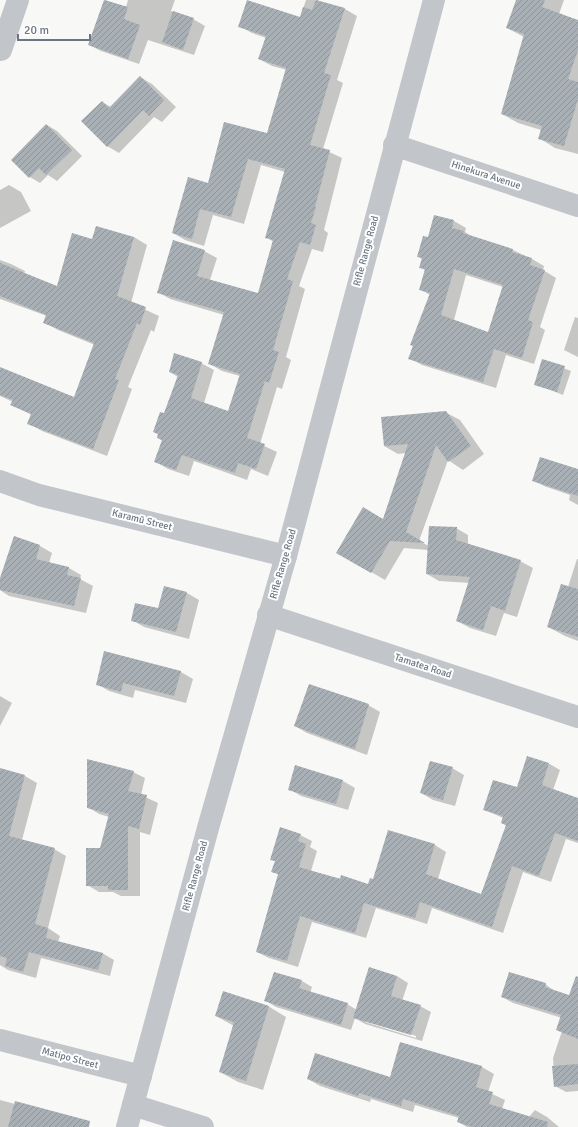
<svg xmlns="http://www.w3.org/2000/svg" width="578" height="1127" viewBox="0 0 578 1127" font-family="Signika,sans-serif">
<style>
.shadow{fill:#0003;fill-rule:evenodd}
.building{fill:url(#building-hatch);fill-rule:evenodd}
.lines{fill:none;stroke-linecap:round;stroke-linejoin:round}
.minor{stroke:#c2c5c9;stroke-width:22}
.tertiary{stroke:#c2c5c9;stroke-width:22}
.labels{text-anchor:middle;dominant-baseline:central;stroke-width:4;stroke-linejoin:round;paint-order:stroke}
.street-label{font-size:10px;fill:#6a7783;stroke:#fff}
</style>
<defs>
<pattern id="building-hatch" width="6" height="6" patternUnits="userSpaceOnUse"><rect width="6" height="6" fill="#a9b0b5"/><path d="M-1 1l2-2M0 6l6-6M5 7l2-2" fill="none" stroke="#8e9499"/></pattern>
</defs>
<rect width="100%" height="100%" fill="#f8f8f6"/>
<path class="shadow" d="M105 0 126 7 128 0H175L171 11 193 19 205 26 194 55 148 40 139 64 101 51 89 45Z
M306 0H316L345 9 357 16 337 80 343 83 323 149 342 158 324 230 328 233 323 252 312 249 299 286 305 289 286 357 291 360 282 389 277 387 260 444 277 452 268 476 251 469 247 480 194 461 189 476 168 469 156 462 163 441 158 438 159 435 154 432 165 415 178 377 170 372 201 363 214 370 204 403 229 412 240 376 222 371 210 364 224 315 170 299 158 292 204 251 217 258 210 280 259 294 274 242 266 237 285 172 261 165 244 224 213 215 204 246 185 240 173 233 208 184 268 135 287 70 272 66 259 59 266 38 252 33 239 26 300 18Z
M517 0H564L559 14 578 21V154L555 148 539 138 541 130 518 123 502 114 524 37 507 28Z
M140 77 152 84 176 107 162 122 154 117 119 153 107 146 102 102 111 107Z
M47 125 57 131 82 156 57 181 48 175 40 183 30 177 13 160Z
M9 185 21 192 31 211 0 228V190Z
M454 221 466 228 465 232 474 238 513 250 532 259 544 266 543 270 556 278 540 327 545 330 534 364 506 355 496 388 422 365 409 358 430 295 420 289 426 271 420 267 422 259 418 256 429 238ZM466 275 503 287 489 333 454 320Z
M134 237 147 245 131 303 159 316 154 332 151 330 128 387 132 389 107 456 42 431 28 423 32 415 12 405 13 402 0 396V368L74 399 95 345 58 330 44 322 47 316 0 299V260L11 264 25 271 24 274 58 287 93 240Z
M575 317 578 318V357L564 350Z
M543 360 571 371 563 395 535 384Z
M445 412 460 420 484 454 463 470 448 460 419 541 429 546 456 528 468 535V545L520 561 533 568 517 617 504 613 496 636 470 628 457 621 470 583 439 581 427 574 428 550 404 548 385 580 338 553 383 520 406 453 398 454 384 446Z
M578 470V505L569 500 570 495 544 486 533 480Z
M14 537 40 546 52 553 49 563 69 568 81 575 80 579 93 586 86 613 9 596 0 590V581Z
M577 559H578V641L565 636 548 627 568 587Z
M187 593 199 600 189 639 144 627 132 620 159 610Z
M181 672 193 679 186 703 135 690 133 698 109 691 97 684Z
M0 696 12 703 0 726Z
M368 705 380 712 367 755 307 733 295 726Z
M548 763 560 770 553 790 578 799V843L566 839 551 882 523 872 503 933 432 908 427 924 376 908 366 938 312 922 298 967 269 958 257 952 279 875 272 871 276 862 271 859 300 835 312 841 310 847 317 851 311 871 369 886 373 880 435 845 446 852 438 879 482 895 507 826 502 823 503 818 485 810 518 788Z
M452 768 464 775 455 806 433 800 421 793Z
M0 771 25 776 37 783 22 840 54 849 66 856 48 928 60 936 58 942 102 953 114 960 110 976 41 958 36 978 8 970 0 965Z
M133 772 145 778 141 795 158 803 150 835 140 832V896H121L113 892H99L87 885 101 849 109 817 99 814 88 807Z
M343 781 355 788 348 810 301 796 289 789Z
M397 976 408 983 402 1001 420 1006 431 1012 422 1041 365 1024 355 1018 351 1030 276 1007 266 1001 302 981 312 987 310 993 347 1004 357 1010ZM365 1020 416 1036V1038L365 1022Z
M545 984 556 992 578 999V1091L566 1092 555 1086 553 1058 564 1025 562 1018 513 1003 502 997Z
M268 1006 286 1017 263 1090 238 1082 220 1072 234 1026 216 1016Z
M401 1043 482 1067 494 1074 488 1092 505 1100 502 1109 529 1117 535 1110 547 1117 559 1127H467L458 1122 459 1118 415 1105 413 1112 371 1099 370 1102 320 1086 308 1079 391 1078Z
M0 1100 15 1104 81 1127H0Z"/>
<path class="building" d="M104 0 128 7 124 19 140 25 128 59 88 45Z
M247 0 300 17 303 7 312 10 316 0 345 8 324 73 331 75 310 145 330 150 315 207H316L311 223 316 225 310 245 300 242 287 279 293 281 273 350 279 352 269 383 265 381 247 438 265 444 256 469 238 463 235 473 182 455 176 470 154 462 162 440 157 438 158 434 153 432 160 412 164 413 178 375 169 372 174 353 202 362 191 398 228 411 240 374 208 364 224 312 157 293 173 240 205 250 197 276 258 293 273 240 265 238 285 169 248 159 231 217 200 209 192 239 172 233 188 177 208 183 224 122 267 133 286 68 258 59 266 36 238 27Z
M516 0H545L542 7 578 20V50L568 79 578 82V99L564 146 538 139 542 126 501 114 524 34 506 28Z
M173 11 194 18 183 50 162 42Z
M140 76 164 100 149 116 143 110 107 147 81 121 102 101 109 108Z
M46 124 72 150 46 175 39 168 29 178 11 160Z
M434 215 454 220 452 228 464 231 463 233 513 249 512 252 532 258 530 265 545 270 528 320 533 322 522 358 494 349 483 382 408 359 413 346 410 345 430 293 419 290 425 269 419 268 422 258 417 257 423 236 428 237ZM454 269 503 285 488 332 441 315Z
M96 226 134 237 117 296 146 307 140 325 137 323 115 379 119 380 93 449 27 424 31 414 10 405 13 400 0 395V367L74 397 94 343 43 323 46 315 0 296V263L57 286 72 233 92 239Z
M542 359 565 366 557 392 534 385Z
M446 411 471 446 448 462 436 445 406 532 425 543 390 541 371 573 336 553 363 507 383 519 408 444 384 446 381 417Z
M540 457 578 469V496L532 481Z
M429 526 457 527 456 540 521 560 505 611 491 606 483 630 456 621 470 577 426 574Z
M14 536 40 545 36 559 69 567 67 575 81 578 74 606 0 590V578Z
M561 584 578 589V637L547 627Z
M164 586 187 592 176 632 131 621 135 603 158 608Z
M104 651 181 671 174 696 123 683 121 692 96 685Z
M309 684 369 704 355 749 294 726Z
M527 756 549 763 542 785 578 798V841L555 833 539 876 512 866 492 927 420 902 415 918 364 903 355 933 300 916 287 961 256 952 278 874 271 872 275 861 270 860 280 827 301 834 298 841 306 844 299 867 340 879 341 875 368 884 370 878 373 879 388 830 435 844 426 874 481 894 506 825 501 823 503 816 483 810 493 780 517 787Z
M87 759 134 771 128 791 147 795 139 829 128 826V890H108V886H86V848H100L109 814 87 808Z
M430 761 453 767 443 800 420 793Z
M295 765 343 780 336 804 288 790Z
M0 768 25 775 9 836 55 848 35 924 48 928 46 938 103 953 98 970 29 952 23 972 5 966 7 958 0 956Z
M369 967 397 976 391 996 421 1005 411 1035 353 1018Z
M274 972 302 980 299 988 348 1003 341 1025 264 1001Z
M509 972 546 983 545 987 569 995 576 976 578 977V1039L556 1030 561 1015 501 997Z
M223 991 269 1006 246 1081 219 1072 234 1022 215 1016Z
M400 1042 482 1066 476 1087 493 1092 489 1104 548 1122 547 1127H472L457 1122 459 1116 403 1099 401 1106 359 1093 358 1096 307 1079 315 1053 390 1077Z
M578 1064V1084L554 1087 552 1066Z
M15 1101 90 1121 89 1127H8Z"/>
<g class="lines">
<path class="minor" d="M1 50 18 0
M394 145 578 206
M0 481 39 495 286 556
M268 615 578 717
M0 1040 141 1076
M133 1105 203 1127"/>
<path class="tertiary" d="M127 1127 208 828 286 556 434 0"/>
</g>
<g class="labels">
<g class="street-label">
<text transform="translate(486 175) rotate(18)">Hinekura Avenue</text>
<text transform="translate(366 251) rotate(-75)">Rifle Range Road</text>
<text transform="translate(142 520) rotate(14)">Karamū Street</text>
<text transform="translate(283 564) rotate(-74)">Rifle Range Road</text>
<text transform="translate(423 666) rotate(18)">Tamatea Road</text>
<text transform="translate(195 876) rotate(-75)">Rifle Range Road</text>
<text transform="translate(70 1058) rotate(15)">Matipo Street</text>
</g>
</g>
<path d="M18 34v6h72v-6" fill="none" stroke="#6a7783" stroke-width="2"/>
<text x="24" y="34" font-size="12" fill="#6a7783" stroke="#ffffff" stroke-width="3" paint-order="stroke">20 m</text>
</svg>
